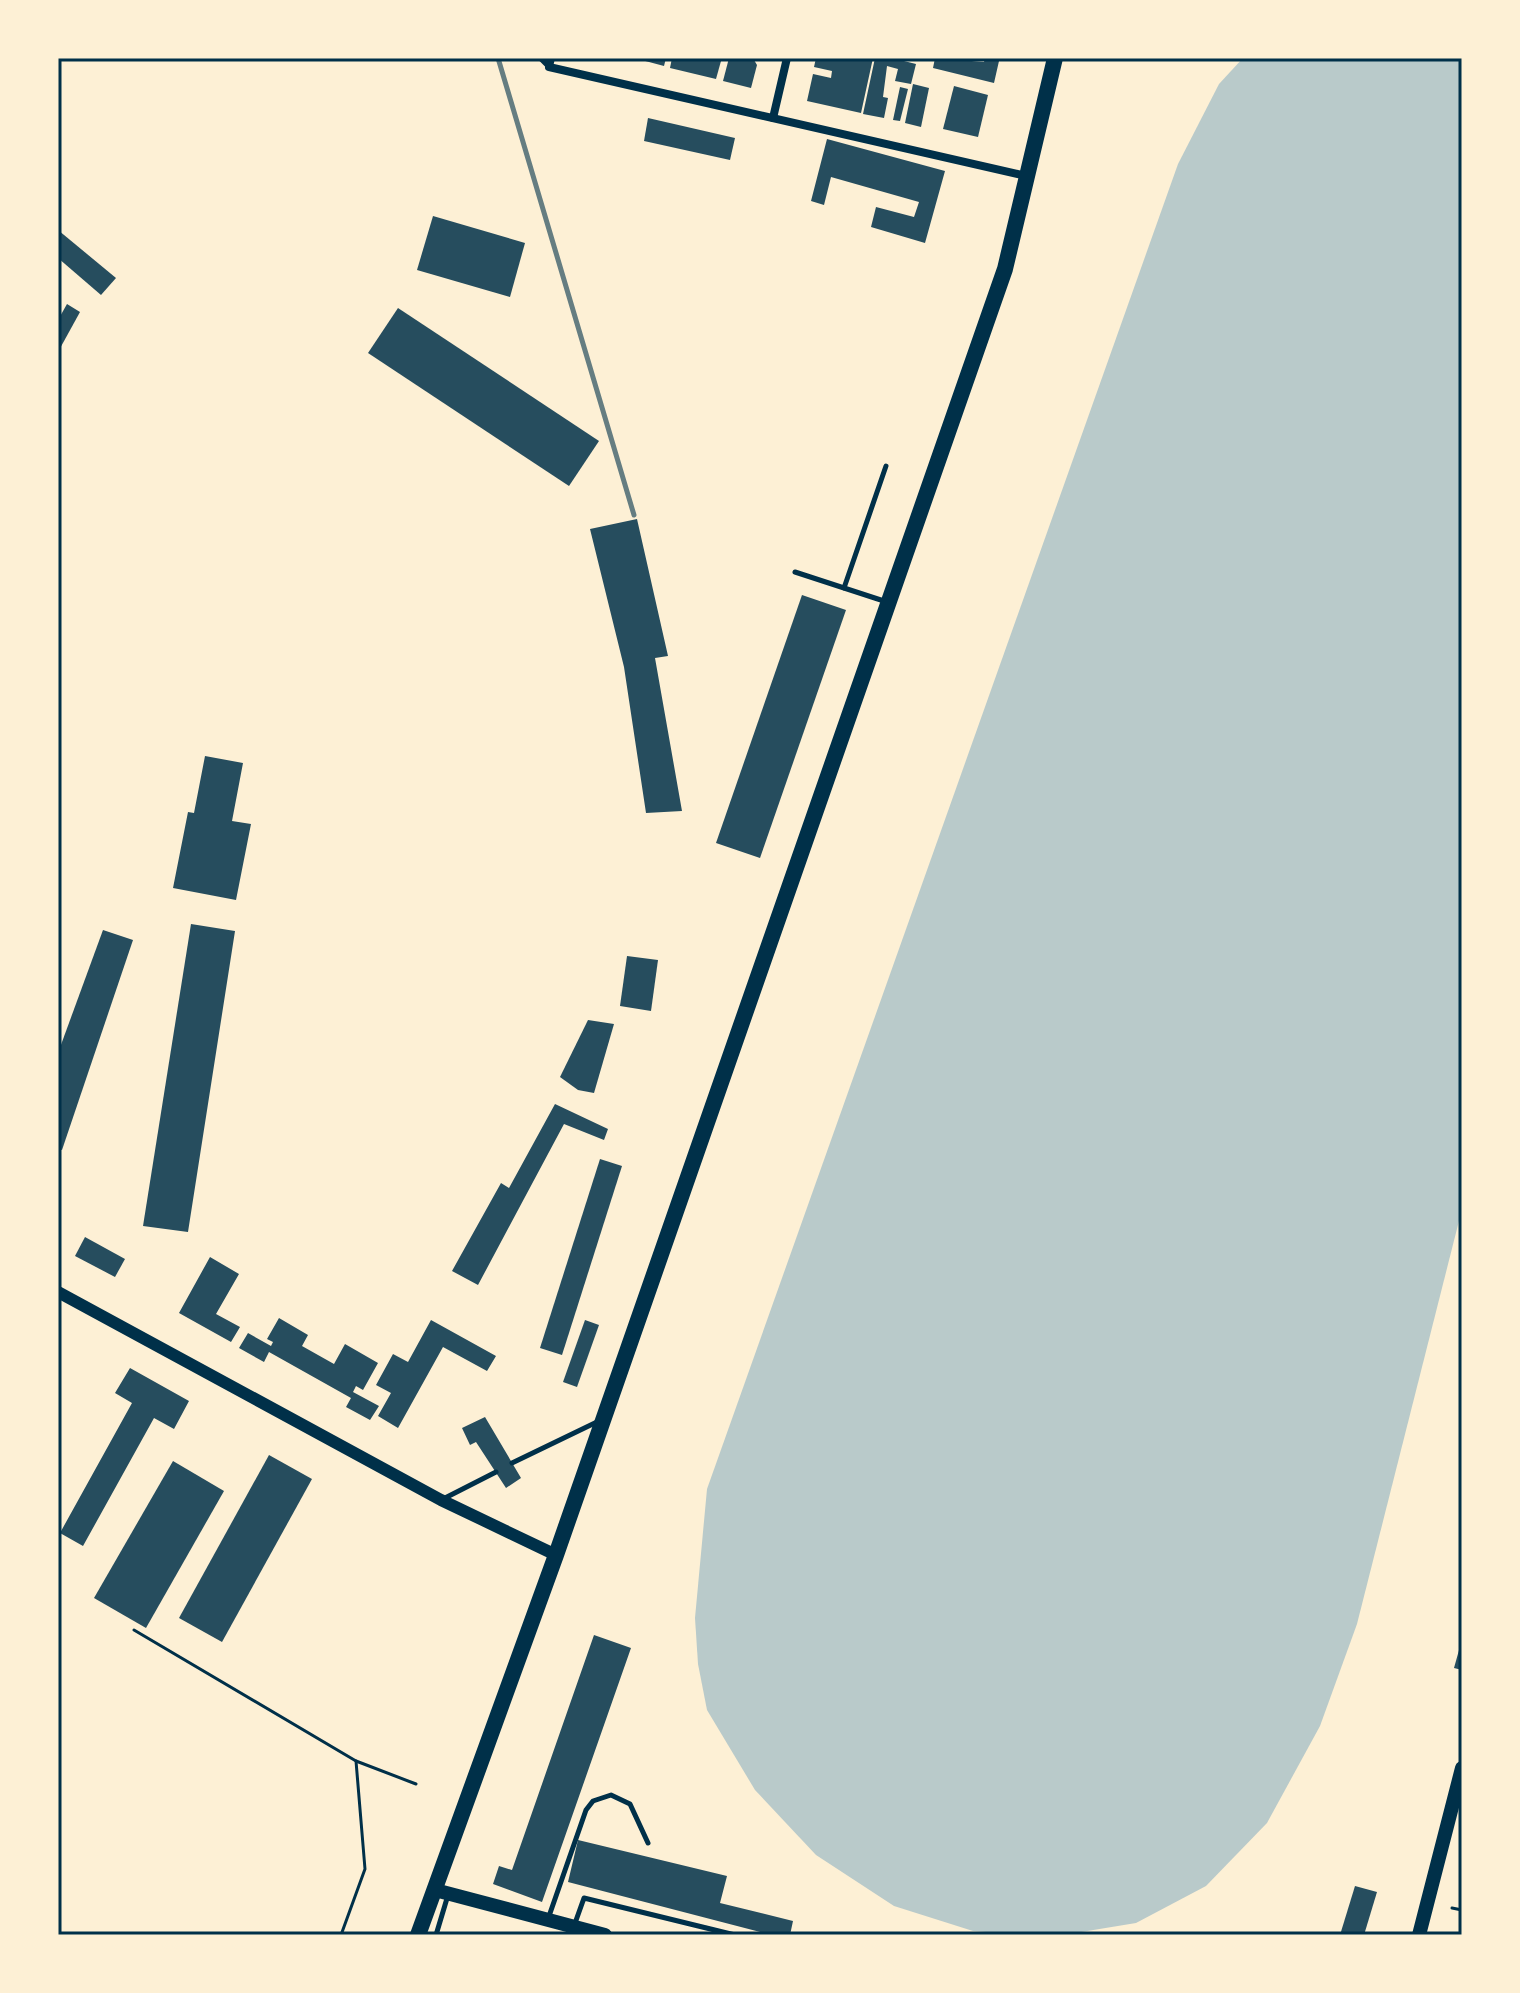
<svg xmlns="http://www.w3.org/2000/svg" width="1520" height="1993" font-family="'Exo 2',sans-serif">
<rect width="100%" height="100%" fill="#fdf0d5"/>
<!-- green -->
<path fill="#b9caca" d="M1243 58H1462V1209L1357 1624 1320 1726 1267 1823 1206 1886 1136 1923 1063 1935H1024L973 1931 894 1906 816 1855 755 1790 707 1710 698 1664 695 1618 707 1489 1178 164 1219 84Z"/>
<!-- building -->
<g fill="#264d5e">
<path d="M634 58H666L664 66Z"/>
<path d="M672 58 721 61 716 79 670 68Z"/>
<path d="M729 58 754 60 757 65 751 88 723 81Z"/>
<path d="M816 58H873L861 113 807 101 813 74 831 78 832 71 814 67Z"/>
<path d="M875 58H904V61L916 64 911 84 895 81 898 69 887 66 883 97 888 98 884 118 863 114Z"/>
<path d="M935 58 984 62 985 58 999 61 994 83 933 68Z"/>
<path d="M913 84 929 88 921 127 905 123Z"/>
<path d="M954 86 988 95 978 137 943 129Z"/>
<path d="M900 87 908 89 900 121 893 120Z"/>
<path d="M648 118 735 138 730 160 644 141Z"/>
<path d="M827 139 945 171 925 243 871 227 876 207 914 217 919 202 831 177 824 205 811 201Z"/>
<path d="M433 216 525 243 510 297 417 270Z"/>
<path d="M58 230 116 278 101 295 58 258Z"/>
<path d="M67 304 80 312 58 352V320Z"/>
<path d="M398 308 599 441 569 486 368 353Z"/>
<path d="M637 519 668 656 655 658 682 811 646 813 624 667 590 529Z"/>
<path d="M802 595 846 610 760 858 716 843Z"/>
<path d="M205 756 243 763 232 821 251 824 236 900 173 888 188 812 194 813Z"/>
<path d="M191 924 235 931 188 1232 143 1226Z"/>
<path d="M103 930 133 940 62 1150 58 1149V1053Z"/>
<path d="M627 956 658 960 651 1011 620 1006Z"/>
<path d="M588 1020 614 1024 594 1093 578 1090 560 1077Z"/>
<path d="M555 1104 608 1129 604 1140 564 1124 478 1285 452 1271 501 1183 509 1188Z"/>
<path d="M600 1159 622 1166 562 1355 540 1348Z"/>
<path d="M85 1237 125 1259 115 1277 75 1256Z"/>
<path d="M210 1257 239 1274 216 1314 240 1327 231 1342 179 1313Z"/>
<path d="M279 1318 308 1335 302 1346 334 1364 345 1344 378 1363 363 1390 356 1386 353 1392 379 1406 370 1420 346 1407 351 1398 269 1352 264 1362 239 1348 248 1333 271 1346 273 1342 267 1339Z"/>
<path d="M431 1320 496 1356 487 1371 443 1347 398 1428 378 1416 391 1393 376 1385 393 1354 408 1362Z"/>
<path d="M585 1320 599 1325 577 1387 563 1382Z"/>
<path d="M130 1368 189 1401 174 1429 154 1418 83 1546 60 1533 132 1403 115 1393Z"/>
<path d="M485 1417 521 1478 506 1488 476 1442 470 1445 462 1428Z"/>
<path d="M269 1455 312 1479 222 1642 179 1618Z"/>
<path d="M173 1461 224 1491 146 1628 94 1598Z"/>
<path d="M594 1635 631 1648 542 1902 493 1884 499 1866 512 1870Z"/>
<path d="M1461 1643H1462V1670L1454 1668Z"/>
<path d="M578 1840 727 1876 720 1903 793 1921 790 1935H772L568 1882Z"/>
<path d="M1355 1886 1377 1892 1364 1935H1340Z"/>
</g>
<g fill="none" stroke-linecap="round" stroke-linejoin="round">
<!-- path -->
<g stroke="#003049" stroke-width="3">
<path d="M134 1630 356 1761 365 1869 341 1935"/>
<path d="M356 1761 416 1784"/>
<path d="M1452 1908 1462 1910"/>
</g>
<!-- service -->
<g stroke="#003049" stroke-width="5">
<path d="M540 58 548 66"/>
<path d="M795 572 887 602"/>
<path d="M844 588 886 466"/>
<path d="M512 1463 599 1421"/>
<path d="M443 1499 496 1472"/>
<path d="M548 1919 586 1810 593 1801 611 1795 630 1804 648 1843"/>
<path d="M574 1926 584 1898 735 1935"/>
<path d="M436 1935 448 1895"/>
</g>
<!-- minor -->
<g stroke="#003049" stroke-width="8">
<path d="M551 58 549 67 1026 176"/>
<path d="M773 118 787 58"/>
</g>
<!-- tertiary -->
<path stroke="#003049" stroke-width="12" d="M58 1292 441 1500 556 1555"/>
<!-- secondary -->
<g stroke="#003049" stroke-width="14">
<path d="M435 1890 605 1935"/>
<path d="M1419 1935 1462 1768"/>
</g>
<!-- primary -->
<path stroke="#003049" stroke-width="16" d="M418 1935 556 1555 1005 269 1055 58"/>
<!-- rail -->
<path stroke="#657d81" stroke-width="5" d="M498 58 634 515"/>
</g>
<!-- border -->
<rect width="1520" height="1993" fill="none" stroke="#fdf0d5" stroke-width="120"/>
<rect x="60" y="60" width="1400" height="1873" fill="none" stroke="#003049" stroke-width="3"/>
</svg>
